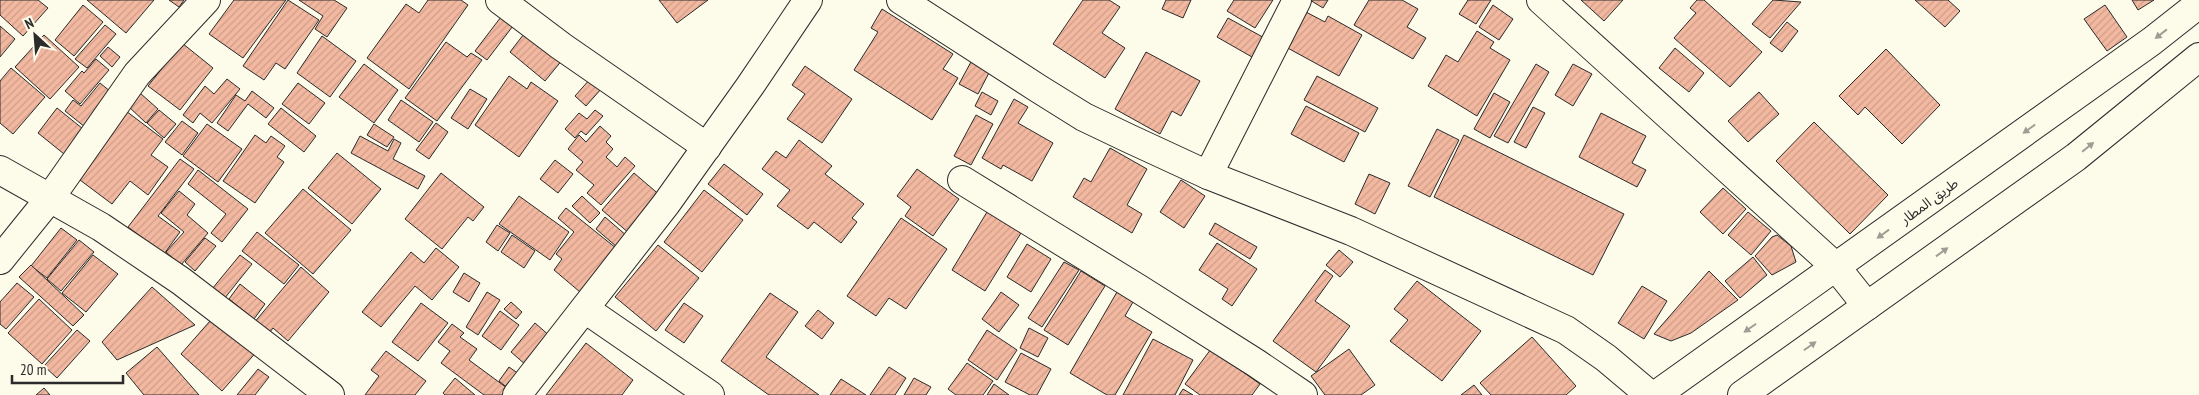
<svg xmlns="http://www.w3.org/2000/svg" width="2199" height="395" font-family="'PT Sans Narrow','Noto Sans Arabic',sans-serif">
<defs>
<pattern id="building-hatch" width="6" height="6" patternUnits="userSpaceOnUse" patternTransform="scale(1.25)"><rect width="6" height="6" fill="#f2b8a0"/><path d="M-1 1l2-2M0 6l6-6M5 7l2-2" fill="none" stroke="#d09e8a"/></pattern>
</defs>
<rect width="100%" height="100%" fill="#fdfbea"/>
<!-- building -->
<g fill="url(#building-hatch)" stroke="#2b2b2b">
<path d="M0 0H38L48 8 23 36 0 15Z"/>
<path d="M87 0H154L126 33Z"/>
<path d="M169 0H184L179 7Z"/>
<path d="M234 0H286L243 58 209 34Z"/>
<path d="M288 0 319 20 285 69 276 63 264 80 243 66Z"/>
<path d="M299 0H334L347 8 327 37 315 29 323 16Z"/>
<path d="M428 0H461L468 5 409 89 367 58 406 4 419 13Z"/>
<path d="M659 0H708L677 23Z"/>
<path d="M1083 0H1109L1120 7 1102 33 1125 48 1105 78 1053 44Z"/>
<path d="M1166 0H1191L1183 18 1162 9Z"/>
<path d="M1234 0H1273L1255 28 1227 11Z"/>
<path d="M1310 0H1328L1323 8Z"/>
<path d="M1369 0H1402L1418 9 1407 27 1426 38 1413 59 1354 25Z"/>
<path d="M1468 0H1491L1476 24 1459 14Z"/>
<path d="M1581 0H1623L1604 21Z"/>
<path d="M1697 0H1704L1762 52 1730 87 1674 38 1696 13 1690 8Z"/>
<path d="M1773 0 1801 2 1770 38 1752 24Z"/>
<path d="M1915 0H1948L1960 11 1945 27Z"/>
<path d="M2132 0H2154L2138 10Z"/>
<path d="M83 5 103 22 74 56 55 40Z"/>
<path d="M1493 5 1513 19 1499 40 1479 27Z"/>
<path d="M2105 5 2127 37 2107 51 2084 19Z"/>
<path d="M882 9 953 54 943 69 958 78 932 120 854 70 878 32 871 28Z"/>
<path d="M1304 11 1325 22 1328 16 1362 35 1339 76 1284 46Z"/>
<path d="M504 13 516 22 487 60 475 51Z"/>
<path d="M1228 18 1270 41 1259 61 1217 37Z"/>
<path d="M1787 22 1798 31 1782 52 1770 43Z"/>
<path d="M105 25 116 34 87 68 75 59Z"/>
<path d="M0 26 15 39 0 57Z"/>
<path d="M527 30 563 59 545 81 510 52Z"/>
<path d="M1477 31 1494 42 1490 48 1510 60 1477 116 1428 86 1446 55 1458 62Z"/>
<path d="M44 35 79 67 50 99 15 67Z"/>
<path d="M322 36 356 61 330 97 297 73Z"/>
<path d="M446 42 467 57 471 53 482 60 437 121 405 98Z"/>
<path d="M182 43 213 68 180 110 148 86Z"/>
<path d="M108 47 120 57 112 67 100 56Z"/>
<path d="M1675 48 1704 73 1689 92 1659 68Z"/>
<path d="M1886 49 1940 105 1902 144 1865 107 1858 115 1839 96Z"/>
<path d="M1146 52 1200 81 1181 116 1172 111 1160 134 1115 109Z"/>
<path d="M96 59 109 70 80 104 65 91 82 71 84 73Z"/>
<path d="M972 60 991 69 978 94 959 84Z"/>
<path d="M364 64 398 90 374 123 339 97Z"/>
<path d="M1536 64 1549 72 1508 143 1494 136Z"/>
<path d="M1573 64 1592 74 1573 106 1555 95Z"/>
<path d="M805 66 852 99 822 143 787 119 805 94 792 85Z"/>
<path d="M11 68 45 97 13 134 0 123V81Z"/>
<path d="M509 76 527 89 531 82 558 101 519 157 475 125Z"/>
<path d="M1317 76 1378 108 1365 132 1304 100Z"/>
<path d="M591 78 602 88 586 106 575 96Z"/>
<path d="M227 79 240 89 212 123 200 113 193 123 183 115 205 86 214 94Z"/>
<path d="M100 83 111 92 85 127 65 111 73 100 81 106Z"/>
<path d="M298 83 325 103 309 124 282 104Z"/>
<path d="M470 89 487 99 468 129 451 118Z"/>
<path d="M252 91 274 108 266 118 248 104 228 131 217 123 236 95 245 101Z"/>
<path d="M982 92 998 101 991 115 975 106Z"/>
<path d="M1759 92 1779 114 1748 142 1728 121Z"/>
<path d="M140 93 158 109 146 123 128 106Z"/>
<path d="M1494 93 1510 102 1490 138 1474 129Z"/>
<path d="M1014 99 1028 107 1018 123 1053 143 1032 181 1003 165 1001 169 982 158Z"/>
<path d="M401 100 433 122 419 142 388 120Z"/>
<path d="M1306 106 1359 133 1344 162 1291 134Z"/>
<path d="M1533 107 1545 113 1526 148 1514 142Z"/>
<path d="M57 108 88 133 69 158 38 133Z"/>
<path d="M281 108 316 136 304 152 268 124Z"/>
<path d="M159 110 176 124 164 138 147 123Z"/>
<path d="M595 110 603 116 586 135 581 131 575 138 565 129 579 113 587 119Z"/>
<path d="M126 111 163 139 151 155 168 167 148 195 130 181 112 204 76 177Z"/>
<path d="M1601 113 1646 136 1632 163 1646 170 1637 187 1579 157Z"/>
<path d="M976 115 993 124 971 165 954 156Z"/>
<path d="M182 121 198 133 182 155 165 142Z"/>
<path d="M1814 122 1888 195 1850 234 1776 161Z"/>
<path d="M436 123 448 132 429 159 416 150Z"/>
<path d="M207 124 242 149 218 182 183 156Z"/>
<path d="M374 124 394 137 387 147 367 135Z"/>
<path d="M600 126 611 136 606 142 613 149 606 157 617 167 625 157 635 166 601 205 587 193 594 185 576 170 583 162 568 149 579 135 586 142Z"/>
<path d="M1437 129 1459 140 1430 197 1408 186Z"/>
<path d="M255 135 266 143 271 136 285 146 277 157 284 162 255 203 223 181Z"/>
<path d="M1464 135 1624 214 1593 275 1434 197Z"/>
<path d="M360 136 388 151 394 139 401 143 393 159 425 176 418 189 351 153Z"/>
<path d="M799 140 832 166 825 174 864 204 852 218 857 222 841 243 814 222 808 229 777 206 790 190 762 169 776 151 786 158Z"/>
<path d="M1110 148 1147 169 1127 205 1142 214 1132 233 1073 197 1084 178 1091 182Z"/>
<path d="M337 153 381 189 352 224 308 188Z"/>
<path d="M180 159 194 169 158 216 180 232 164 254 128 227Z"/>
<path d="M555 160 573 174 558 193 540 179Z"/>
<path d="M724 164 763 194 747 215 708 184Z"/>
<path d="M917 169 959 199 933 236 905 216 911 207 897 196Z"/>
<path d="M198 170 248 209 222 242 211 233 226 214 188 184Z"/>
<path d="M441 173 484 207 473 221 468 217 442 249 405 219Z"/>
<path d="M634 173 662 197 630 234 602 210Z"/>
<path d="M1369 174 1390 183 1375 214 1355 204Z"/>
<path d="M1181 180 1205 196 1184 228 1160 212Z"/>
<path d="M1723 188 1746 209 1723 234 1700 212Z"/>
<path d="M303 189 351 230 313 274 265 233Z"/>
<path d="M704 190 743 220 702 272 664 242Z"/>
<path d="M179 191 195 204 187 215 208 233 181 265 166 252 184 232 161 213Z"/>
<path d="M519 196 569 232 550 260 499 224Z"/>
<path d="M582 196 600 213 590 223 572 206Z"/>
<path d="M566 208 616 248 580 292 554 270 562 259 556 254 574 232 558 218Z"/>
<path d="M987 212 1021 233 985 291 952 270Z"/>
<path d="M1748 212 1771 231 1751 255 1728 235Z"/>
<path d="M605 217 627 236 617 247 596 229Z"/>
<path d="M901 218 947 249 906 309 889 298 876 316 847 296Z"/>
<path d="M1215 223 1257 247 1250 259 1209 234Z"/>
<path d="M497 225 510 233 498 251 486 242Z"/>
<path d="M61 228 77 240 47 278 31 266Z"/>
<path d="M257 232 299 265 284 284 242 251Z"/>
<path d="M512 235 535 251 524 268 501 252Z"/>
<path d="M1777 235 1791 246 1796 262 1772 275 1755 256 1772 237Z"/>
<path d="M205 238 216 246 195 271 185 262Z"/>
<path d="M79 240 94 252 61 291 47 279Z"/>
<path d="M1217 243 1257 269 1232 306 1222 299 1228 289 1199 270Z"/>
<path d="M1027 244 1051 259 1031 292 1007 277Z"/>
<path d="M658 245 699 278 656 331 615 297Z"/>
<path d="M436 248 459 267 432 300 415 286 381 327 362 312 411 252 424 263Z"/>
<path d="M1339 250 1353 262 1340 277 1326 265Z"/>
<path d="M93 255 118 274 86 312 62 293Z"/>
<path d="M240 255 252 264 224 299 212 289Z"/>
<path d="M1753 257 1767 275 1740 298 1725 281Z"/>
<path d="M1064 262 1079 270 1042 327 1028 318Z"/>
<path d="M31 265 84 315 73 326 19 277Z"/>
<path d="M301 267 329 292 288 341 273 328 267 336 253 324Z"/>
<path d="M1325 270 1333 276 1315 301 1350 326 1316 372 1273 341Z"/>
<path d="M1081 271 1105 286 1068 345 1044 330Z"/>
<path d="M1709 271 1738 300 1691 333 1671 341 1654 334Z"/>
<path d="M464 273 480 283 469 302 453 292Z"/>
<path d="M1417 281 1481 331 1442 381 1390 341 1408 320 1394 309Z"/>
<path d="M17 283 34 297 6 329 0 324V302Z"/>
<path d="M240 284 265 304 254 319 229 299Z"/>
<path d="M1642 286 1667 301 1644 339 1618 323Z"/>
<path d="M152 287 195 325 117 360 102 342Z"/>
<path d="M487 292 500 300 478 335 466 327Z"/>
<path d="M1001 292 1019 305 999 332 982 319Z"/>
<path d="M1117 292 1133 302 1125 316 1152 332 1115 395H1107L1070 373Z"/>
<path d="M770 293 798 312 766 357 819 395H769L721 361Z"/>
<path d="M39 299 72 330 42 364 8 333Z"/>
<path d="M511 302 522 312 516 319 504 309Z"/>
<path d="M421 303 448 323 418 361 392 342Z"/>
<path d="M684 303 703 316 684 343 665 330Z"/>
<path d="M818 310 834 323 822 339 805 326Z"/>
<path d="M500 311 519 325 501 350 482 336Z"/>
<path d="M217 313 259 349 222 391 181 354Z"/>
<path d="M535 323 551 337 526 365 511 352Z"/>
<path d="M452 324 464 333 460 337 477 349 469 360 507 388 503 395H484L441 363 450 351 438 342Z"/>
<path d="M1029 328 1048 338 1038 357 1020 348Z"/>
<path d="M77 330 90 341 57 378 44 366Z"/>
<path d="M987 330 1017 350 997 380 968 360Z"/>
<path d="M1532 337 1576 386 1566 395H1491L1480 383Z"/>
<path d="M1153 339 1193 360 1175 395H1123Z"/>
<path d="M586 343 633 380 622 395H546Z"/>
<path d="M157 347 199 395H144L126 373Z"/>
<path d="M1211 349 1260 384 1252 395H1200L1185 384Z"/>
<path d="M1349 349 1375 385 1361 395H1325L1311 376Z"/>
<path d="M386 351 426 381 415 395H365L379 376 371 370Z"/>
<path d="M1021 353 1051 369 1037 395H1030L1005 382Z"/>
<path d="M967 363 993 381 983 395H956L948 389Z"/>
<path d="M509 367 526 379 515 394 499 381Z"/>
<path d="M889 367 906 378 895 395H870Z"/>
<path d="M258 369 269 377 255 395H237Z"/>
<path d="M455 378 475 395H445L443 393Z"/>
<path d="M914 378 931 387 926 395H904Z"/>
<path d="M841 379 866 395H830Z"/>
<path d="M994 384 1009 395H987Z"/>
<path d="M1474 385 1482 395H1461Z"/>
<path d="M44 388 50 395H36Z"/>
<path d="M1183 389 1193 395H1179Z"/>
</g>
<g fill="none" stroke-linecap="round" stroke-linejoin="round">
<!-- minor casing -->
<g stroke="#2b2b2b" stroke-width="30">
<g id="minor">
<path d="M500 0 561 46 707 147"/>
<path d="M901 0 1039 89 1084 117 1128 138 1208 175 1351 231 1566 330 1606 358 1650 395"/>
<path d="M1541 0 1836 267 1867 306"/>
<path d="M0 170 101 227 181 281 330 395"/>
<path d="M1208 175 1297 0"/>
<path d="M962 180 1139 289 1256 363 1303 395"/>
<path d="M0 260 50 198 137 74 206 0"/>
<path d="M585 309 710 395"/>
<path d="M517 395 666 204 750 86 808 0"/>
</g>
</g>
<!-- major casing -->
<g stroke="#2b2b2b" stroke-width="30">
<g id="major">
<path d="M1656 395 2152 41 2199 4"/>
<path d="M1742 395 2076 157 2199 57"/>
</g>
</g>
<!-- minor -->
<use href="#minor" stroke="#fdfbea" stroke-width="28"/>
<!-- major -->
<use href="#major" stroke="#fdfbea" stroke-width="28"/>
</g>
<!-- one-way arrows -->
<defs><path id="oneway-solid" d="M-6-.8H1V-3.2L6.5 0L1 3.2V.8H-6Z" transform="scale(1.25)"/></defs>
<g fill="#9e9d94">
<use href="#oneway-solid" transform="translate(2161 34) rotate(142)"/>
<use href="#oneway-solid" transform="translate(2029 129) rotate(144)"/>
<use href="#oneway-solid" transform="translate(2088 147) rotate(-39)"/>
<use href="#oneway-solid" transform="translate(1883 234) rotate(144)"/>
<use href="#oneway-solid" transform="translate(1942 252) rotate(-36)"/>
<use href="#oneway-solid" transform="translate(1750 328) rotate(145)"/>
<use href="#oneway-solid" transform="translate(1810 346) rotate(-35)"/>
</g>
<g text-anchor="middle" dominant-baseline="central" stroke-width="4" stroke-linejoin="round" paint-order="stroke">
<!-- street labels -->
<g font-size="14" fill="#2b2b2b" stroke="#fdfbea">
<text transform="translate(1929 201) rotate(-36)">طريق المطار</text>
</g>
</g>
<!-- north arrow -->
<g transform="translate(35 35) rotate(334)" stroke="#fdfbea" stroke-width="4" paint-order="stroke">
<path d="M0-4L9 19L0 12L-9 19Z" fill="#2b2b2b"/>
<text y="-8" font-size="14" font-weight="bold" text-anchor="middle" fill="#2b2b2b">N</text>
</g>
<!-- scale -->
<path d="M12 375v8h111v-8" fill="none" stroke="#2b2b2b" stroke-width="2.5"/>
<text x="20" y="375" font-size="15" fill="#2b2b2b" stroke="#fdfbea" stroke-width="4" paint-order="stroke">20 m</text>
</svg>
